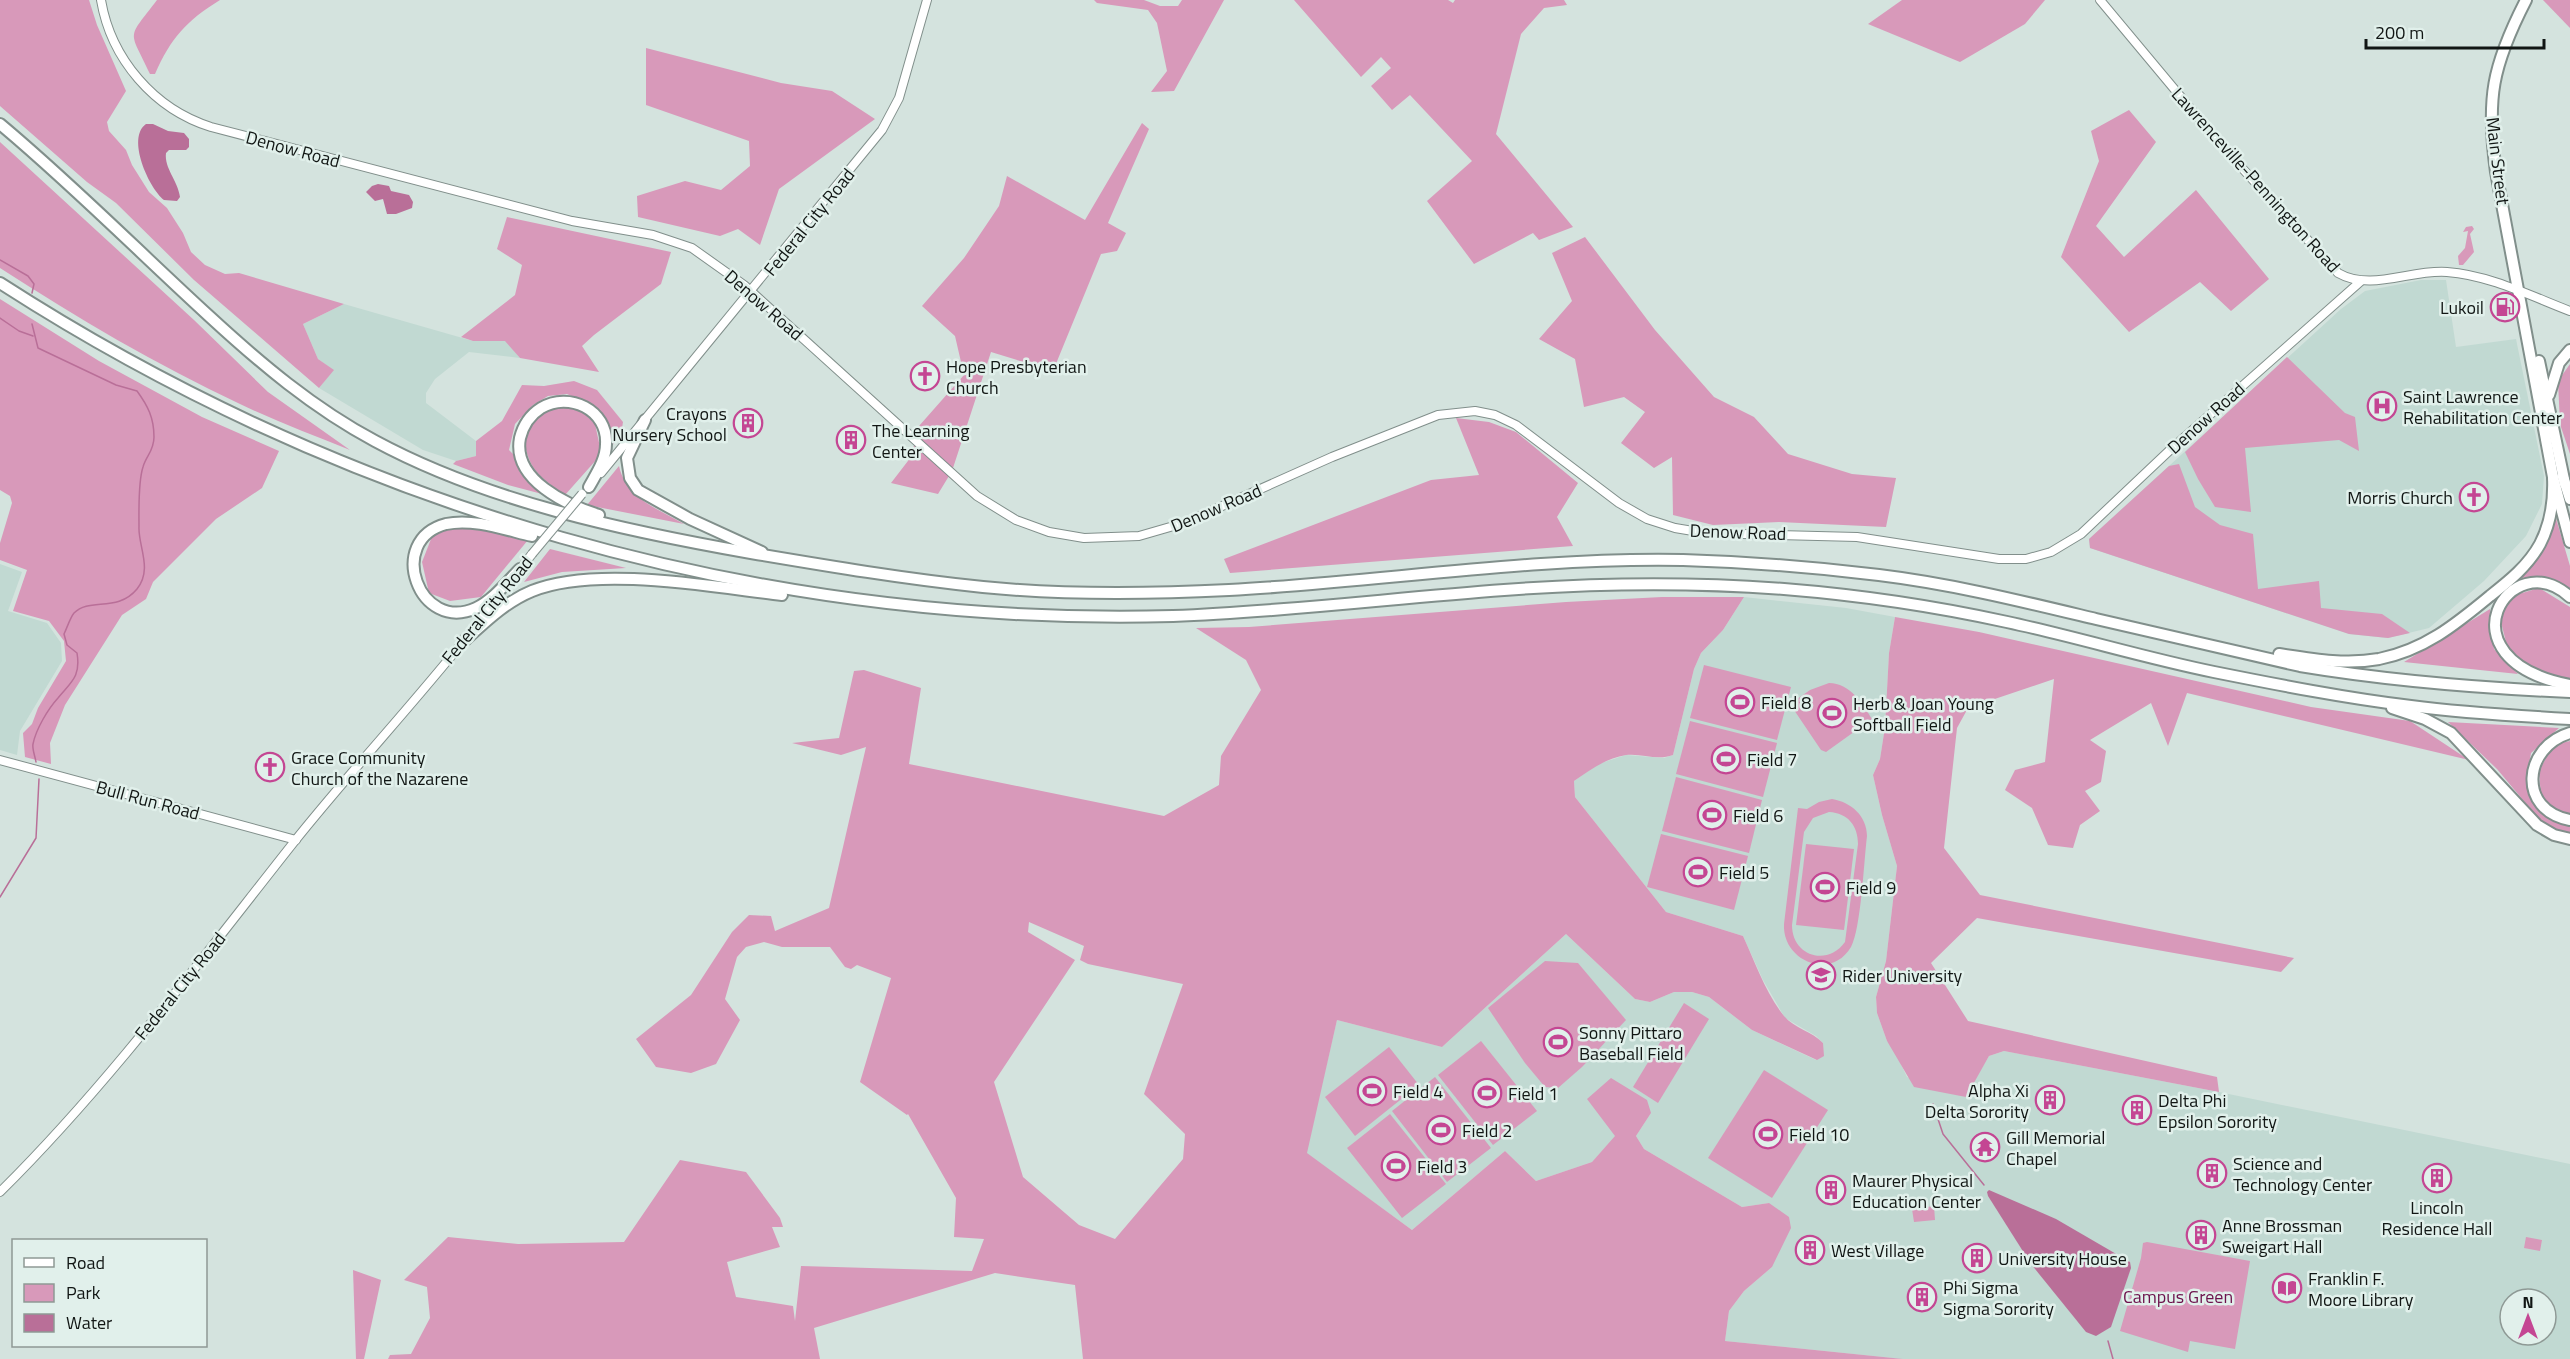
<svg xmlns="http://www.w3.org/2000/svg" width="2570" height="1359" font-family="'Titillium Web',sans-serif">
<rect width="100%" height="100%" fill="#d4e3de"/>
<!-- built -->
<g fill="#c1d9d2" fill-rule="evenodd">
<path d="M2421 280H2446L2456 347 2516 339 2544 476 2542 504 2526 536 2484 581 2429 628 2388 638 2349 634 2090 548 2089 539 2341 309 2365 291Z"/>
<path d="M344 304 473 341H506L520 358 469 352 435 379 426 393V403L476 441V456L456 461 423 450 319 388 333 370 318 359 303 324Z"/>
<path d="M0 564 22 572 8 611 47 623 61 643 62 661 20 731 17 755 0 750Z"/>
<path d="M1744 597 1846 608 1895 617 1889 653 1885 727 1880 759 1873 775 1882 815 1897 866 1886 961 1876 997 1877 1013 1887 1041 1894 1050 1907 1077 1965 1096 1989 1056 2004 1051 2219 1092 2570 1164V1359H1903L1725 1341 1729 1311 1744 1291 1772 1267 1769 1203 1742 1207 1644 1149 1636 1136 1651 1113 1616 1136 1592 1162 1536 1181 1505 1151 1412 1230 1306 1153 1337 1020 1442 1047 1566 934 1635 999 1650 1002 1674 992H1692L1709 997 1752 1030 1816 1060 1823 1043 1816 1036 1785 1018 1763 980 1743 936 1666 912 1575 797 1574 781 1598 764 1626 755 1664 758 1673 755 1694 669 1701 653 1723 630ZM2510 1299H2546V1335H2510Z"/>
</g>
<!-- green -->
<g fill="#d899ba" fill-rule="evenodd">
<path d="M0 0H89L97 25 126 91 107 122 109 131 126 150 132 165 149 192 167 208 183 233 191 252 205 265 225 274 239 273 344 304 303 324 318 359 334 370 319 388 194 280 116 203 87 182 0 106Z"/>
<path d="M157 0H220C186 21 171 38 155 74H150C129 28 126 41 157 0Z"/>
<path d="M1094 0H1144L1160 6H1178L1182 0H1224L1174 91 1151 92 1167 71 1157 23 1148 10 1097 3Z"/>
<path d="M1294 0H1448L1453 3 1455 0H1564L1567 5 1544 8 1521 34 1496 134 1573 227 1539 240 1533 233 1474 264 1427 201 1472 161 1410 95 1392 110 1371 86 1391 68 1381 57 1361 77Z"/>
<path d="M1902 0H2045L2025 24 1960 62 1868 24Z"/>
<path d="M2543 0H2570V28Z"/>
<path d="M646 48 781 83 832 91 875 119 779 189 760 245 738 229 720 236 638 217 637 196 685 181 721 190 750 166 749 141 646 105Z"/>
<path d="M2129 110 2156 142 2096 226 2124 257 2196 190 2269 279 2231 311 2200 282 2129 332 2061 257 2099 161 2091 131Z"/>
<path d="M1142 123 1149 129 1108 223 1126 233 1117 251 1101 254 1053 371 991 352 952 471 938 494 891 483 911 457 919 426 964 375 955 336 922 306 964 258 999 206 1007 176 1085 220Z"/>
<path d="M0 142 194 320 268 392 350 450C313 435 275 421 240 404 157 365 77 318 0 268Z"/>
<path d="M507 217 671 252 661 284 594 335 582 346 599 372 520 358 505 341H473L461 337 515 295 522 265 497 249Z"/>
<path d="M2472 226 2474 229 2470 234 2474 252 2463 265H2459L2458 256 2465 248 2468 231 2463 232 2466 227Z"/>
<path d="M1585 237 1655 330 1714 397 1754 417 1788 454 1852 474 1896 478 1886 527 1779 522 1713 525 1673 515 1672 457 1654 468 1621 443 1645 412 1624 397 1584 407 1575 359 1539 339 1572 301 1552 253Z"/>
<path d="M0 299 99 361 202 417 279 451 262 488 216 519 153 582 146 599 122 615 65 705 50 743 51 764 25 757 23 733 32 724 38 708 66 661 64 641 49 621 13 611 27 570 0 560V543L12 503 10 496 0 490Z"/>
<path d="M2287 357 2345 413 2355 417 2359 451 2339 440 2245 448 2251 512 2215 507 2198 479 2185 452Z"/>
<path d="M2570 364V454L2560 424 2558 381Z"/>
<path d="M574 381 597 390 623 422 621 435 610 448 589 404 567 394 548 396 533 405 515 424 509 450 514 455 520 472 542 494 508 485 453 464 456 461 476 456V441L502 421 522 385 544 386Z"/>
<path d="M564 405 581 410 595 424 600 447 597 459 565 495C537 475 528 469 523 434 534 417 544 409 564 405Z"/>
<path d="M1456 418 1489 422 1516 432 1578 483 1557 517 1573 546 1230 573 1224 559 1431 480 1479 475Z"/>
<path d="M2179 464 2195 507 2220 525 2253 534 2258 589 2319 581 2321 608 2382 614 2410 633 2388 638 2349 634 2090 548 2089 539 2169 466Z"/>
<path d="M619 466C626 498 658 509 684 524L587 505Z"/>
<path d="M2555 515 2570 566V590C2551 575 2538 574 2514 580Z"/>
<path d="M454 526 486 529 528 540 481 597 450 601 429 593 422 562 433 534Z"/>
<path d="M550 549 626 568 562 572 524 582Z"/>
<path d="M2539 588 2570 607V680L2548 679 2509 654 2499 614 2512 596Z"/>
<path d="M1662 597H1744L1723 630 1701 653 1694 669 1673 755C1657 761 1642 753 1626 755 1606 758 1590 770 1574 781L1575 797 1666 912 1743 936C1755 962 1766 994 1784 1016 1794 1028 1813 1032 1823 1043L1824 1056 1817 1060 1752 1030 1709 997 1692 992H1674L1650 1002 1635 999 1566 934 1442 1047 1337 1020 1307 1153 1412 1230 1505 1151 1536 1181 1592 1162 1615 1136 1587 1099 1611 1078 1647 1100 1651 1113 1636 1136 1644 1149 1742 1207 1769 1203 1789 1217 1791 1228 1772 1267 1744 1291 1729 1311 1725 1341 1903 1359H1083L1075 1285 995 1273 814 1328 820 1359H388L390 1355 411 1354 430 1318 427 1287 404 1280 448 1237 518 1244 624 1242 680 1160 746 1172 780 1218 783 1227H772L780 1247 727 1262 736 1297 793 1306 795 1321 801 1266 972 1271 984 1239 954 1237 956 1198 908 1114 907 1115 860 1082 891 978 857 965 851 969 845 967 830 947H782L764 942 746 947 737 957 725 999 740 1020 716 1064 691 1073 656 1067 636 1039 691 995 732 932 749 915 771 916 775 931 829 908 866 747 841 755 792 743 839 738 854 671 864 670 921 688 909 764 1164 816 1219 785 1221 756 1261 690 1246 660 1196 628 1249 627 1566 602ZM1029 922 1084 946 1080 960 1088 964 1183 984 1144 1094 1185 1134 1183 1159 1115 1239 1079 1225 1023 1177 994 1082 1075 960 1028 932Z"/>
<path d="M2490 609 2494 649 2518 674 2404 662Z"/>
<path d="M1895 617 1979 632 2311 707 2410 721 2469 760 2187 693 2168 746 2151 703 2090 740 2106 751 2101 782 2085 791 2100 811 2080 825 2073 848 2048 845 2032 808 2005 790 2015 770 2045 762 2054 679 1968 708 1957 728 1944 848 1980 895 2294 958 2281 972 1977 918 1931 963 1968 1021 2217 1077 2219 1092 2004 1051 1989 1056 1966 1097 1914 1087 1887 1041 1877 1013 1876 997 1886 961 1897 866 1882 815 1873 775 1880 759 1885 727 1889 653Z"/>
<path d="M1704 665 1791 687 1777 740 1690 718Z"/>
<path d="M1829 683C1850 683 1862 703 1872 719L1826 752 1821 750 1790 704 1810 690Z"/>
<path d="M1690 721 1777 743 1763 797 1676 774Z"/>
<path d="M2448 722 2559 728 2531 753 2526 782 2538 810 2558 822 2570 823V834L2543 824 2497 769Z"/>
<path d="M2570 741V815L2564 816 2541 797 2539 771 2553 745Z"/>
<path d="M1676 777 1762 800 1749 853 1662 831Z"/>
<path d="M1832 799C1851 802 1867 816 1867 836 1864 860 1861 929 1851 947 1831 981 1782 961 1784 924L1798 808 1807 809 1819 802ZM1829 812C1848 813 1858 826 1858 844L1845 942C1827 967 1792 956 1792 925L1804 832 1813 818Z"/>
<path d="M1661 834 1748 856 1734 910 1647 887Z"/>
<path d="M1806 844 1854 849 1844 930 1796 925Z"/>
<path d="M1545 961 1578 963 1626 1020 1582 1067 1558 1088 1545 1087 1525 1063 1488 1008Z"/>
<path d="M1684 1003 1709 1019 1658 1103 1633 1087Z"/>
<path d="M1481 1041 1537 1111 1493 1145 1438 1075Z"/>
<path d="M1389 1047 1419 1085 1355 1136 1325 1097Z"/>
<path d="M1764 1070 1828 1110 1772 1198 1708 1158Z"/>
<path d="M1435 1077 1491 1148 1447 1182 1392 1111Z"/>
<path d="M1390 1114 1446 1184 1402 1218 1347 1148Z"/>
<path d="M1934 1206 1935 1220 1914 1222 1912 1209Z"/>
<path d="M2526 1237 2542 1240 2540 1251 2524 1248Z"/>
<path d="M2147 1242 2250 1261 2235 1349 2190 1341 2188 1352 2120 1331 2141 1258 2143 1243Z"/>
<path d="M353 1270 381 1280 364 1359H356Z"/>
</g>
<!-- water -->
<g fill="#b96f98">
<path d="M146 124H153L168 131 184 133 189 139V147L186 150H169L166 153C164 168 178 181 180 197L177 201 164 200C149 188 126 138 146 124Z"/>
<path d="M378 184 389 186 391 191 409 195 413 202 412 208 396 214H387L383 199 375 201 366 192 372 186Z"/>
<path d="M1989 1190 2056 1219 2130 1262 2131 1268 2111 1327 2096 1336 2086 1332 2031 1264 1988 1196 1987 1192Z"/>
</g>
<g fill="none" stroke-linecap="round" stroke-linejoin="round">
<!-- stream -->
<g stroke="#b96f98" stroke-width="1.5">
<path d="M0 260 28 276 34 284 32 293"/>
<path d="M0 318 19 331 33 336"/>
<path d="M32 324 38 348 116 385 137 391C148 406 154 418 154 437 154 451 146 456 143 467 138 482 139 510 139 527 138 546 153 569 137 589 117 613 90 597 74 613 70 618 67 628 64 634L67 645 77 653C81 677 71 682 58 698 48 709 36 729 33 744 32 749 35 756 36 762"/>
<path d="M0 897 36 838 39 779"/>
<path d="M1933 1104 1943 1134 1984 1185"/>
<path d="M2108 1341 2113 1359"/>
</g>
<!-- tertiary casing -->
<g stroke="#818f8b" stroke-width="10">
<g id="tertiary">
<path d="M101 0C111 59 154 109 211 127L572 221 653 235 692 248 744 285 977 496 1016 520 1049 532 1084 538 1139 536 1184 523 1332 457 1438 415 1475 411 1495 415 1516 425 1619 503 1647 519 1675 528 1705 533 1857 537 1999 559H2026L2051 552 2081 534 2170 450 2361 281"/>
<path d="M2100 0 2221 145 2338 273C2371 292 2411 269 2447 272 2489 275 2531 296 2570 311"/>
<path d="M601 473 882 130 899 98 927 0"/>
<path d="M518 572 532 554"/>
<path d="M475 626 499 596"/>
<path d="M0 760 296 840"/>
<path d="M0 1192C108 1085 199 962 294 842 349 773 410 708 466 638"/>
</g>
</g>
<!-- trunk casing -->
<g stroke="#818f8b" stroke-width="14">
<g id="trunk">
<path d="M2526 0C2492 66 2486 99 2496 172L2553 477 2570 542"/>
<path d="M2539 361 2565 484"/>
<path d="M2549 395 2559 363 2570 350"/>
</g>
</g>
<!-- motorway casing -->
<g stroke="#818f8b" stroke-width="14">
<g id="motorway">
<path d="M0 124C72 184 139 252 209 316 260 363 313 408 375 441 488 502 626 531 751 553 828 566 905 579 983 587 1063 595 1148 594 1229 590 1380 582 1531 557 1683 560 1748 562 1814 567 1879 575 1953 584 2025 602 2096 619 2164 635 2232 650 2300 666 2390 681 2479 688 2570 692"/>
<path d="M0 283C347 507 759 627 1173 616 1284 612 1394 598 1504 590 1597 583 1691 582 1784 589 1859 595 1934 606 2007 622 2077 637 2145 658 2214 672 2279 685 2345 698 2411 706 2464 713 2517 716 2570 719"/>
<path d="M645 420 627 458 630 478 638 490 690 519 762 552"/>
<path d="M2563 477 2570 499"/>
<path d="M589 487C596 474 606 460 606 444 608 410 569 391 541 408 530 415 523 426 520 438 512 480 567 505 599 515"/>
<path d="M520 569C507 582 493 600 476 608 419 634 385 540 446 524 473 518 506 530 532 536"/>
<path d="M2570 597C2511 542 2436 659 2570 685"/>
<path d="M463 642C484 623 505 602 532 591 596 565 713 587 782 595"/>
<path d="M2279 654C2312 659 2345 665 2379 659 2424 650 2455 625 2490 596 2509 581 2528 566 2540 544 2551 523 2554 500 2553 477"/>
<path d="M2392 708 2425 719 2451 733 2537 825 2554 835 2570 839"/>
<path d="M2570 733C2523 747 2517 810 2570 820"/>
</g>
</g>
<!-- tertiary -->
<use href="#tertiary" stroke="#fff" stroke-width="8"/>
<!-- trunk -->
<use href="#trunk" stroke="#fff" stroke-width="10"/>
<!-- motorway -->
<use href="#motorway" stroke="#fff" stroke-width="10"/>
<!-- tertiary-bridge casing -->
<g stroke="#818f8b" stroke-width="10" stroke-linecap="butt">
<path id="tertiary-bridge" d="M532 554 582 494"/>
</g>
<!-- tertiary-bridge -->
<use href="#tertiary-bridge" stroke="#fff" stroke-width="8"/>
</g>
<!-- icons -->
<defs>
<g id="fuel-ring" transform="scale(1.5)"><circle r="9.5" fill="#e1f0eb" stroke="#c44693" stroke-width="1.5"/><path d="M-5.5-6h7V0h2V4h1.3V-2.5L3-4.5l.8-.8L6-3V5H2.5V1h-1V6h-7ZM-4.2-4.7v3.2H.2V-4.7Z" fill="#c44693"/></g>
<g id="church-ring" transform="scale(1.5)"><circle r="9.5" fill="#e1f0eb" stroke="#c44693" stroke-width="1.5"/><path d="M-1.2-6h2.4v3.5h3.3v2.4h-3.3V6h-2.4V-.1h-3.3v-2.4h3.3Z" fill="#c44693"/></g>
<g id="hospital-ring" transform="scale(1.5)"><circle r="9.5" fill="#e1f0eb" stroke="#c44693" stroke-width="1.5"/><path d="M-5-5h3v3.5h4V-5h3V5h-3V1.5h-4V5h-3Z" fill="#c44693"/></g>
<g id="building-ring" transform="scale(1.5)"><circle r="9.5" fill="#e1f0eb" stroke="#c44693" stroke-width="1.5"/><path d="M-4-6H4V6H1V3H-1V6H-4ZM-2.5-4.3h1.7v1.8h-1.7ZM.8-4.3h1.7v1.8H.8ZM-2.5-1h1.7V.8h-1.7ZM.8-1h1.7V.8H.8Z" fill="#c44693"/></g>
<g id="stadium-ring" transform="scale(1.5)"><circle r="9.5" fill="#e1f0eb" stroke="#c44693" stroke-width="1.5"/><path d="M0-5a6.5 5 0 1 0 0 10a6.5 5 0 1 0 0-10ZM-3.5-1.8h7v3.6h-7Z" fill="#c44693"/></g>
<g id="university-ring" transform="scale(1.5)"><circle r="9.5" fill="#e1f0eb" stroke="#c44693" stroke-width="1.5"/><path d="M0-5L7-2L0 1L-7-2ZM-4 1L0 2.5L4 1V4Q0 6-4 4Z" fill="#c44693"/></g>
<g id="temple-ring" transform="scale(1.5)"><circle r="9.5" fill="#e1f0eb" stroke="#c44693" stroke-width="1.5"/><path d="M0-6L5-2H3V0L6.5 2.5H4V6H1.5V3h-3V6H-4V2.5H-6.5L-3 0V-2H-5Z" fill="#c44693"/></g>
<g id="library-ring" transform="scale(1.5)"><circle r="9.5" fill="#e1f0eb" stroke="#c44693" stroke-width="1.5"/><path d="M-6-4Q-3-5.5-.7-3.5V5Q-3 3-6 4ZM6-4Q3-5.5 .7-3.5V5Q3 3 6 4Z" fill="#c44693"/></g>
</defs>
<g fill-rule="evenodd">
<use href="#fuel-ring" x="2505" y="307"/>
<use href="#church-ring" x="925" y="376"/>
<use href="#hospital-ring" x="2382" y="406"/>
<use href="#building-ring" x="748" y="423"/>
<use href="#building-ring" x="851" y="440"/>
<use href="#church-ring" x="2474" y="497"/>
<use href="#stadium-ring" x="1740" y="702"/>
<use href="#stadium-ring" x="1832" y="713"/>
<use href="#stadium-ring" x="1726" y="759"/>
<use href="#church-ring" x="270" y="767"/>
<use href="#stadium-ring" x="1712" y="815"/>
<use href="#stadium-ring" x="1698" y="872"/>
<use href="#stadium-ring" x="1825" y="887"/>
<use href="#university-ring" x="1821" y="975"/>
<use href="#stadium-ring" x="1558" y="1042"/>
<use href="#stadium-ring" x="1372" y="1091"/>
<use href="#stadium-ring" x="1487" y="1093"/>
<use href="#building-ring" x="2050" y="1100"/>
<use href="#building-ring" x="2137" y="1110"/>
<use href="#stadium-ring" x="1441" y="1130"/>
<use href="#stadium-ring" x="1768" y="1134"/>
<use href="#temple-ring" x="1985" y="1147"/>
<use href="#stadium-ring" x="1396" y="1166"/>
<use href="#building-ring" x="2212" y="1173"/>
<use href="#building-ring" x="2437" y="1178"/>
<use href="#building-ring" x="1831" y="1190"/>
<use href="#building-ring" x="2201" y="1235"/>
<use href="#building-ring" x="1810" y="1250"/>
<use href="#building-ring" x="1977" y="1258"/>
<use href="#library-ring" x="2287" y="1288"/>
<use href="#building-ring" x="1922" y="1297"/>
</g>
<g text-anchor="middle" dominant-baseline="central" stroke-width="5" stroke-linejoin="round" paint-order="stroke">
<!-- street labels -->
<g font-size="18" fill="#111614" stroke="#e1f0eb">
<text transform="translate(293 149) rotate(15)">Denow Road</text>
<text transform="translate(2498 161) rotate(83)">Main Street</text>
<text transform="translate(2256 180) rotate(48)">Lawrenceville-Pennington Road</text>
<text transform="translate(809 222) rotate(-51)">Federal City Road</text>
<text transform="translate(764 305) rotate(41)">Denow Road</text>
<text transform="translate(2206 418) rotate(-42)">Denow Road</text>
<text transform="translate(1216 508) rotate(-23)">Denow Road</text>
<text transform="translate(1738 532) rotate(2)">Denow Road</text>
<text transform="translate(487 610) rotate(-51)">Federal City Road</text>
<text transform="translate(148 800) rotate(15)">Bull Run Road</text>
<text transform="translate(180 986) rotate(-51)">Federal City Road</text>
</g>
<!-- poi labels -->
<g font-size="18" fill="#111614" stroke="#e1f0eb" text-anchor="start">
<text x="2484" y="307" text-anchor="end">Lukoil</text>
<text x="946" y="366">Hope Presbyterian<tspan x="946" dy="21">Church</tspan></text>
<text x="2403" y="396">Saint Lawrence<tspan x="2403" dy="21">Rehabilitation Center</tspan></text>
<text x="727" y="413" text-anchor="end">Crayons<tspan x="727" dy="21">Nursery School</tspan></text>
<text x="872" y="430">The Learning<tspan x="872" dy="21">Center</tspan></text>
<text x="2453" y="497" text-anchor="end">Morris Church</text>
<text x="1761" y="702">Field 8</text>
<text x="1853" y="703">Herb &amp; Joan Young<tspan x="1853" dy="21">Softball Field</tspan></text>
<text x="291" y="757">Grace Community<tspan x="291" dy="21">Church of the Nazarene</tspan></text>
<text x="1747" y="759">Field 7</text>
<text x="1733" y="815">Field 6</text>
<text x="1719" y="872">Field 5</text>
<text x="1846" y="887">Field 9</text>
<text x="1842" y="975">Rider University</text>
<text x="1579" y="1032">Sonny Pittaro<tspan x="1579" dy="21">Baseball Field</tspan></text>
<text x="2029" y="1090" text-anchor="end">Alpha Xi<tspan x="2029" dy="21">Delta Sorority</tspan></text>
<text x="1393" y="1091">Field 4</text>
<text x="1508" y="1093">Field 1</text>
<text x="2158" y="1100">Delta Phi<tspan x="2158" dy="21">Epsilon Sorority</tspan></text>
<text x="1462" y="1130">Field 2</text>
<text x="1789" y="1134">Field 10</text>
<text x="2006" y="1137">Gill Memorial<tspan x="2006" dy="21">Chapel</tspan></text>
<text x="2233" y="1163">Science and<tspan x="2233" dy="21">Technology Center</tspan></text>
<text x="1417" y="1166">Field 3</text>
<text x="1852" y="1180">Maurer Physical<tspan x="1852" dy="21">Education Center</tspan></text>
<text x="2437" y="1207" text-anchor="middle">Lincoln<tspan x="2437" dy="21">Residence Hall</tspan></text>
<text x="2222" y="1225">Anne Brossman<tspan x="2222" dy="21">Sweigart Hall</tspan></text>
<text x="1831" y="1250">West Village</text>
<text x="1998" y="1258">University House</text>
<text x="2308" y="1278">Franklin F.<tspan x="2308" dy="21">Moore Library</tspan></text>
<text x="1943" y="1287">Phi Sigma<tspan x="1943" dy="21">Sigma Sorority</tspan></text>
</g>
<!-- park labels -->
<g font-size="18" fill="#6c114c" stroke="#e1f0eb">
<text x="2178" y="1296">Campus Green</text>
</g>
</g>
<!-- legend -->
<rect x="12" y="1239" width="195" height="108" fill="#e1f0eb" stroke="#8e9995" stroke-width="1.5"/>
<rect x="24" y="1258" width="30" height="9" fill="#ffffff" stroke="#8e9995" stroke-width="1.5"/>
<text x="66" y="1269" font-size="18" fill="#111614">Road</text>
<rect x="24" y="1284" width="30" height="18" fill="#d899ba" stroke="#8e9995" stroke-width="1.5"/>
<text x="66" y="1299" font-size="18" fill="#111614">Park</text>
<rect x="24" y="1314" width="30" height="18" fill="#b96f98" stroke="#8e9995" stroke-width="1.5"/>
<text x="66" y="1329" font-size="18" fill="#111614">Water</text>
<!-- north arrow -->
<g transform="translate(2528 1317)"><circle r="28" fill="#e1f0eb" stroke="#8e9995" stroke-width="1.5"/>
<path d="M0-4.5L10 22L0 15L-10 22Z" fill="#c44693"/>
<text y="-9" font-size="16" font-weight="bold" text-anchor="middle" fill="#111614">N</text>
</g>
<!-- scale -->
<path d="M2366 39v9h178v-9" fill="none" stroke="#111614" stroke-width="3"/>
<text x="2375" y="39" font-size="18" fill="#111614" stroke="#e1f0eb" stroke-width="4.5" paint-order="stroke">200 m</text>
</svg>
